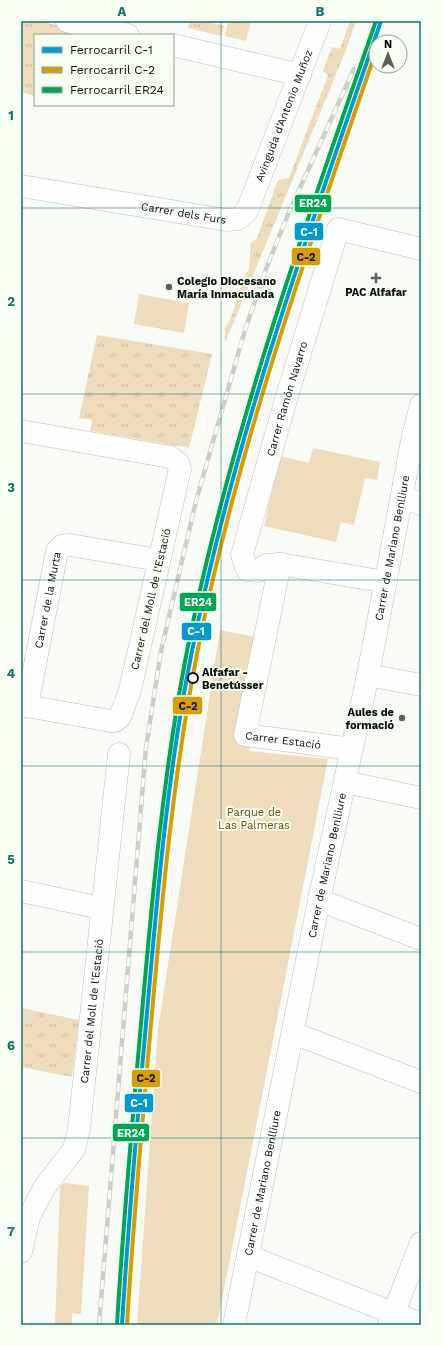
<svg xmlns="http://www.w3.org/2000/svg" width="442" height="1346" font-family="'Work Sans',sans-serif">
<defs>
<pattern id="grass-tufts" width="24" height="20" patternUnits="userSpaceOnUse"><rect width="24" height="20" fill="#efdcbd"/><path d="M3 7l-1-3M5 7V3M7 7l1-3M15 17l-1-3M17 17v-4M19 17l1-3" fill="none" stroke="#ccbca1"/></pattern>
</defs>
<rect width="100%" height="100%" fill="#f8fbf6"/>
<!-- grass -->
<g fill="url(#grass-tufts)">
<path d="M26 21H39L73 29 71 35H35V96L21 92V24Z"/>
<path d="M190 21H203L224 26 222 36 188 28Z"/>
<path d="M350 21H356L344 55 225 343V328L231 318 244 277 249 269 251 243 257 238 278 180 289 178 328 75 323 71 332 47 340 49Z"/>
<path d="M97 335 212 354 189 448 90 431 92 420 79 418Z"/>
<path d="M21 1008 79 1020 72 1077 21 1067Z"/>
</g>
<!-- green -->
<g fill="#efdcbd">
<path d="M228 21H251L246 41 225 36Z"/>
<path d="M139 294 189 303 184 333 134 324Z"/>
<path d="M313 448 380 462 377 480 365 478 354 525 341 522 336 542 264 526 280 456 309 463Z"/>
<path d="M220 630 266 639 249 751 328 759 217 1325H137L158 1029Z"/>
<path d="M65 1183 89 1186 81 1314 72 1313V1325H55L60 1186Z"/>
</g>
<g fill="none" stroke-linecap="round" stroke-linejoin="round">
<!-- minor casing -->
<g stroke="#bcc0b9" stroke-width="23">
<g id="minor">
<path d="M67 21 128 35"/>
<path d="M173 45 300 75"/>
<path id="s1" d="M21 186 226 220 238 219 247 211 320 21"/>
<path d="M21 431 170 457 178 463 180 469 130 690 120 717 115 721H111L21 705"/>
<path d="M402 496 421 504"/>
<path id="s2" d="M280 564 245 735 352 749"/>
<path id="s3" d="M386 582 280 564 266 565 258 571 247 570 242 555 284 406 338 229 421 249"/>
<path d="M368 675 421 685"/>
<path id="s4" d="M27 706 57 551 62 546 70 545 159 560"/>
<path d="M345 782 421 798"/>
<path d="M21 891 101 908"/>
<path d="M319 900 421 939"/>
<path d="M293 1033 421 1082"/>
<path id="s5" d="M21 1252 29 1217 44 1188 74 1149 79 1129 119 754"/>
<path d="M248 1256 421 1324"/>
<path id="s6" d="M234 1325 319 900 368 675 413 436 421 405"/>
<path d="M389 1325 421 1243"/>
</g>
</g>
<!-- minor -->
<use href="#minor" stroke="#fefefe" stroke-width="22"/>
<!-- rail casing -->
<g stroke="#cdcecc" stroke-width="4.5">
<path id="rail" d="M99 1325 146 747 161 651 196 501 245 330 268 264 289 212 354 69"/>
</g>
<!-- rail -->
<use href="#rail" stroke="#f7fef3" stroke-width="3" stroke-dasharray="9" stroke-linecap="butt"/>
<!-- rail-1 casing -->
<g stroke="#f7fef3" stroke-width="7">
<path id="rail-1" d="M122 1325C128 1224 137 1124 146 1024 157 899 167 774 192 651 235 435 310 228 381 21"/>
</g>
<!-- rail-2 casing -->
<g stroke="#f7fef3" stroke-width="7">
<path id="rail-2" d="M127 1325C133 1225 142 1125 151 1024 162 900 173 776 197 654 237 448 308 249 376 51"/>
</g>
<!-- rail-3 casing -->
<g stroke="#f7fef3" stroke-width="7">
<path id="rail-3" d="M117 1325C123 1224 132 1124 141 1024 152 899 163 774 187 651 230 435 304 228 376 21"/>
</g>
<!-- rail-1 -->
<use href="#rail-1" stroke="#009ad5" stroke-width="4"/>
<!-- rail-2 -->
<use href="#rail-2" stroke="#d69e01" stroke-width="4"/>
<!-- rail-3 -->
<use href="#rail-3" stroke="#00a651" stroke-width="4"/>
</g>
<!-- grid -->
<path fill="none" stroke="#0f766e" stroke-width="1" stroke-opacity="0.55" d="M221 21V1325M21 208H421M21 394H421M21 580H421M21 766H421M21 952H421M21 1138H421"/>
<!-- markers -->
<g fill="#5d625a" stroke="#f7fef3" stroke-width="1.5">
<path d="M374 272h4v4h4v4h-4v4h-4v-4h-4v-4h4z"/>
<circle cx="169" cy="287" r="4"/>
<circle cx="402" cy="718" r="4"/>
</g>
<circle fill="#f7fef3" stroke="#090f06" stroke-width="2" cx="193" cy="678" r="5"/>
<g text-anchor="middle" dominant-baseline="central" stroke-width="4" stroke-linejoin="round" paint-order="stroke">
<!-- street labels -->
<g font-size="11" fill="#090f06" stroke="#f7fef3">
<text stroke="none"><textPath href="#s1" startOffset="334">Avinguda d’Antonio Muñoz</textPath></text>
<text stroke="none"><textPath href="#s1" startOffset="165">Carrer dels Furs</textPath></text>
<text stroke="none"><textPath href="#s3" startOffset="321">Carrer Ramón Navarro</textPath></text>
<text stroke="none"><textPath href="#s6" startOffset="793">Carrer de Mariano Benlliure</textPath></text>
<text transform="translate(151 599) rotate(-77)">Carrer del Moll de l'Estació</text>
<text stroke="none"><textPath href="#s4" startOffset="108">Carrer de la Murta</textPath></text>
<text stroke="none"><textPath href="#s2" startOffset="213">Carrer Estació</textPath></text>
<text stroke="none"><textPath href="#s6" startOffset="469">Carrer de Mariano Benlliure</textPath></text>
<text stroke="none"><textPath href="#s5" startOffset="257">Carrer del Moll de l'Estació</textPath></text>
<text stroke="none"><textPath href="#s6" startOffset="145">Carrer de Mariano Benlliure</textPath></text>
</g>
<!-- poi labels -->
<g font-size="11" font-weight="bold" fill="#090f06" stroke="#f7fef3" text-anchor="start">
<text x="177" y="281">Colegio Diocesano<tspan x="177" dy="13">María Inmaculada</tspan></text>
<text x="376" y="292" text-anchor="middle">PAC Alfafar</text>
<text x="394" y="712" text-anchor="end">Aules de<tspan x="394" dy="13">formació</tspan></text>
</g>
<!-- stop labels -->
<g font-size="11" font-weight="bold" fill="#090f06" stroke="#f7fef3" text-anchor="start">
<text x="202" y="672">Alfafar -<tspan x="202" dy="13">Benetússer</tspan></text>
</g>
<!-- park labels -->
<g font-size="11" fill="#704c07" stroke="#f7fef3">
<text x="254" y="812">Parque de<tspan x="254" dy="13">Las Palmeras</tspan></text>
</g>
</g>
<g stroke="#f7fef3" stroke-width="1.5">
<rect x="294" y="194" width="38" height="19" rx="4" fill="#00a651"/>
<rect x="294" y="222" width="30" height="19" rx="4" fill="#009ad5"/>
<rect x="291" y="247" width="30" height="19" rx="4" fill="#d69e01"/>
<rect x="179" y="592" width="38" height="20" rx="4" fill="#00a651"/>
<rect x="181" y="622" width="31" height="19" rx="4" fill="#009ad5"/>
<rect x="172" y="696" width="31" height="19" rx="4" fill="#d69e01"/>
<rect x="131" y="1069" width="30" height="19" rx="4" fill="#d69e01"/>
<rect x="124" y="1093" width="30" height="20" rx="4" fill="#009ad5"/>
<rect x="112" y="1123" width="38" height="19" rx="4" fill="#00a651"/>
</g>
<g font-size="11" text-anchor="middle" font-weight="bold" fill="#fff">
<text x="313" y="207">ER24</text>
<text x="309" y="236">C-1</text>
<text x="198" y="606">ER24</text>
<text x="196" y="635">C-1</text>
<text x="139" y="1107">C-1</text>
<text x="131" y="1137">ER24</text>
</g>
<g font-size="11" text-anchor="middle" font-weight="bold" fill="#111">
<text x="306" y="261">C-2</text>
<text x="188" y="710">C-2</text>
<text x="146" y="1082">C-2</text>
</g>
<!-- border -->
<rect width="442" height="1346" fill="none" stroke="#f7fef3" stroke-width="44"/>
<!-- legend -->
<rect x="34" y="34" width="140" height="72" fill="#f7fef3" stroke="#989e94"/>
<rect x="42" y="47" width="20" height="6" fill="#009ad5" stroke="#989e94"/>
<text x="70" y="54" font-size="12" fill="#090f06">Ferrocarril C-1</text>
<rect x="42" y="67" width="20" height="6" fill="#d69e01" stroke="#989e94"/>
<text x="70" y="74" font-size="12" fill="#090f06">Ferrocarril C-2</text>
<rect x="42" y="87" width="20" height="6" fill="#00a651" stroke="#989e94"/>
<text x="70" y="94" font-size="12" fill="#090f06">Ferrocarril ER24</text>
<!-- north arrow -->
<g transform="translate(388 54)"><circle r="19" fill="#f7fef3" stroke="#989e94"/>
<path d="M0-3L7 15L0 10L-7 15Z" fill="#5d625a"/>
<text y="-6" font-size="11" font-weight="bold" text-anchor="middle" fill="#090f06">N</text>
</g>
<rect x="22" y="22" width="398" height="1302" fill="none" stroke="#0f766e" stroke-width="1.5"/>
<g font-size="13" text-anchor="middle" font-weight="bold" fill="#0f766e">
<text x="122" y="16">A</text>
<text x="320" y="16">B</text>
<text x="11" y="120">1</text>
<text x="11" y="306">2</text>
<text x="11" y="492">3</text>
<text x="11" y="678">4</text>
<text x="11" y="864">5</text>
<text x="11" y="1050">6</text>
<text x="11" y="1236">7</text>
</g>
</svg>
